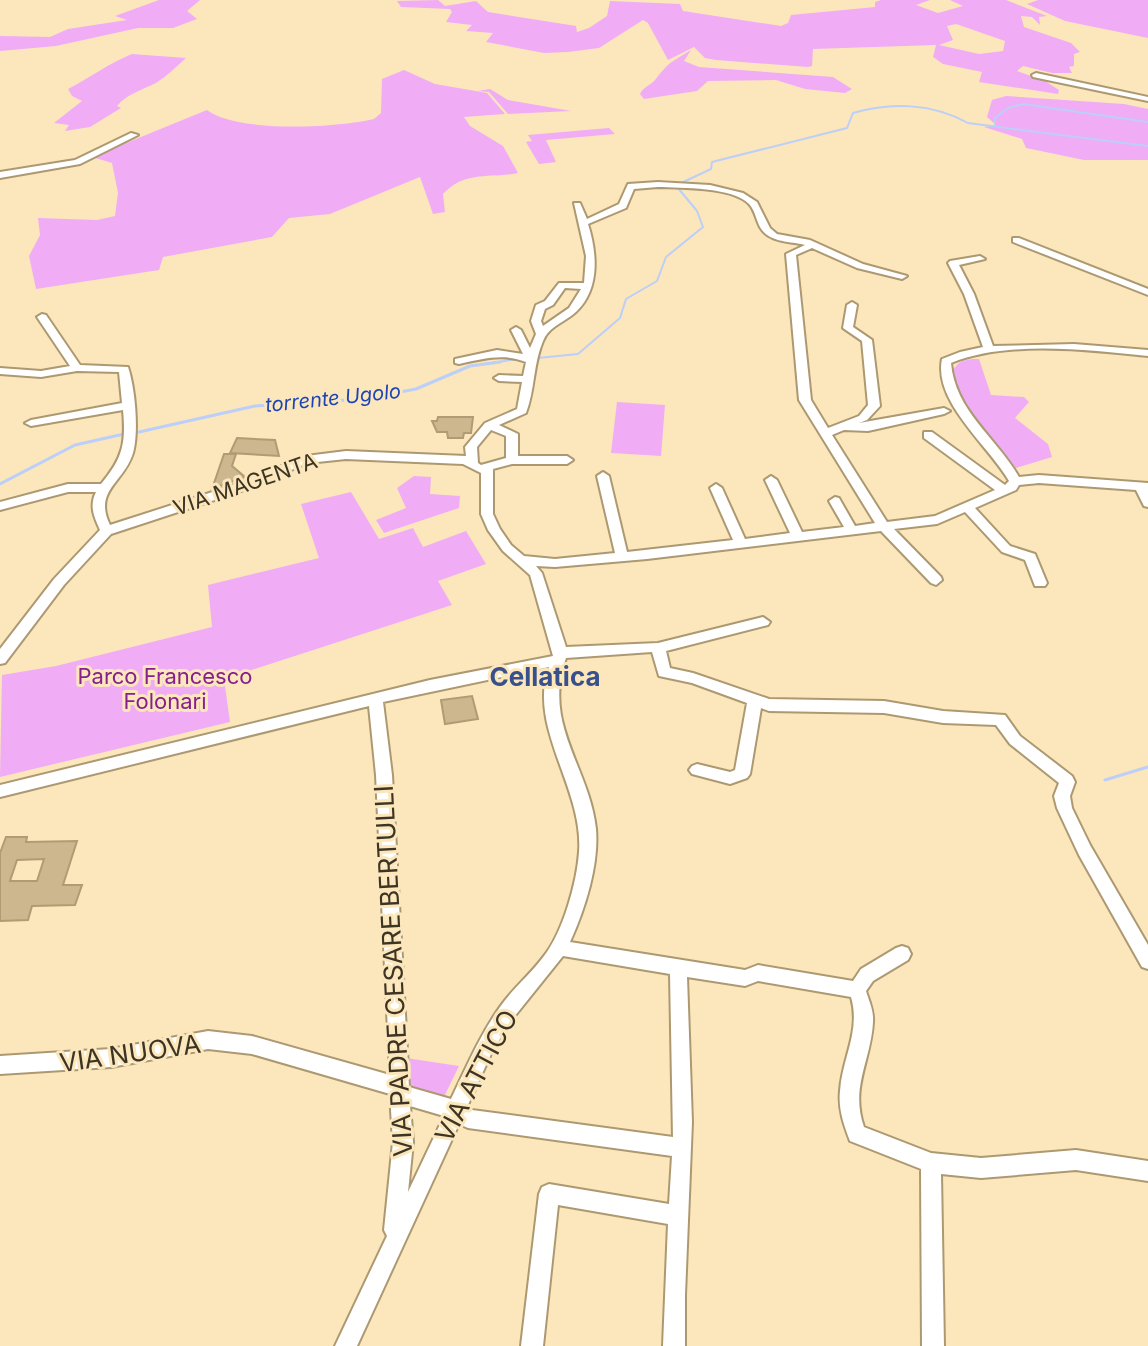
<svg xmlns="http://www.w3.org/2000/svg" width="1148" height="1346" font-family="Inter,sans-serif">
<rect width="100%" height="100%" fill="#fce6bc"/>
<!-- green -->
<g fill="#f0adf5" fill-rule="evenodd">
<path d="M159 0H200L187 11 197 19 173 28H138L56 46 0 51V36L50 37 68 29 127 20 115 16Z"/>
<path d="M438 0 445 6 476 1 488 12 576 26 577 32 589 28 607 16 610 1 680 4 683 11 781 26 788 23 791 15 875 7V2L881 0H930L916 5 938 13 963 6 950 0H1006L1047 16 1039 17 1040 25 1032 17 1021 16 1024 27 1071 43 1080 52 1074 54V66L1069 67 1072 73H1052L1023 66 1017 71 1045 81 1059 90 1058 94 979 82 982 72 943 64 933 57 936 45 813 49 812 66 808 67 716 60 705 58 694 47 668 60 648 23 643 20 599 48 568 52 544 53 486 42 493 33 466 31 472 25 446 22 452 12 450 9 401 7 397 1ZM956 24 1005 41 1003 51 979 54 939 45 953 40 947 26Z"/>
<path d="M1038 0H1148V38L1065 21 1027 4Z"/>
<path d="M691 50 684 61 699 67 833 77 852 89 845 93 805 89 776 80 708 81 697 91 644 99 640 94C644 86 650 86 655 80 670 61 670 63 691 50Z"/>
<path d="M132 54 186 58C176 67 167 76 156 83 142 90 127 94 117 106L121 108 90 127 65 131 69 125 54 123 82 101 72 96 68 89C90 78 107 64 132 54Z"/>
<path d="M404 70 435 84 487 93 505 114 464 117 470 126 503 146 518 173C490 179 466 170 443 194L445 212 433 214 420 177 330 214 289 218 272 237 163 257 159 270 36 289 29 256 40 235 38 218 97 220 115 216 118 193 112 163 92 157 207 110C237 133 337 128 374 119L381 113 382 79Z"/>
<path d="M490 89 508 100 571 111 508 114 489 92 478 91Z"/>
<path d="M1006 96 1124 104 1148 109V160H1084L1026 148 1022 139 984 127 996 125 987 117 992 100Z"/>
<path d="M609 128 615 134 546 140 556 162 539 164 526 142 532 141 528 135Z"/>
<path d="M979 359 991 395 1024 397 1029 402 1015 418 1048 444 1052 457 1013 469 966 410 951 376C956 361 963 359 979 359Z"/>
<path d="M617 402 665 405 661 456 611 453Z"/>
<path d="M414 476 431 477 430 494 460 496 459 508 384 533 376 520 406 508 397 488Z"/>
<path d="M351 492 379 539 413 528 423 547 466 531 486 564 438 581 452 605 224 679 230 722 0 777 2 675 56 666 212 627 208 585 319 558 301 504Z"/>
<path d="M406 1058 459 1066 443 1099 417 1090 408 1083Z"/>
</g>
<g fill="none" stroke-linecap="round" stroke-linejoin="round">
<!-- stream-far1 -->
<g stroke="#bbcff9" stroke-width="2">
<path d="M995 125V118L1008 108 1023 104 1148 122"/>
<path d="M679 184 711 169 712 162 847 128 853 113C891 102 932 103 968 123L1148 146"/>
<path d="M538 358 578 354 620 318 626 299 657 281 666 257 703 227 697 211 678 188"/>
<path d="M486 364 517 359"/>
</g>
<!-- stream -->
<g stroke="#bbcff9" stroke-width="3">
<path d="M139 432 255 406 363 399 416 389 470 366 500 362"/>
<path d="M0 484 75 445 124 434"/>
<path d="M1105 780 1148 767"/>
</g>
</g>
<!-- building -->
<g fill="#ccb78f" stroke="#b09c74" stroke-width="2" fill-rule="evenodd">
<path d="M438 417H473L471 433H464L463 438H448L447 432H437L432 421H437Z"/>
<path d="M237 438 275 440 279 456 230 453Z"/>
<path d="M224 454H236L232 466 245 477 212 489Z"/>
<path d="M472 696 478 719 445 724 441 700Z"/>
<path d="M6 837H27L26 842 77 841 63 885H82L75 905 32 906 28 920 0 921V853ZM44 859 37 881H10L17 860Z"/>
</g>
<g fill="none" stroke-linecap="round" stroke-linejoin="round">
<!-- minor casing -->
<g stroke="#ad9971" stroke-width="4">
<g id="minor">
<path d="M1036 73 1148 97V101L1033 77 1032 75Z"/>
<path d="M131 133 138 135 80 164 0 178V172L75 160Z"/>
<path d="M658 182 710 185 743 193 757 202 770 228 777 234 810 240 863 264 907 276 902 279 857 268 812 248 796 255 811 400 828 428 859 416 868 405 862 341 843 328 847 305 852 302 857 305 853 327 872 340 880 406 867 420 859 423 944 408 950 411 944 414 868 431 844 430 832 435 887 522 935 516 995 490 924 438V432H932L1005 485 1009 481C989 446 933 402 942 359L960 352 983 347 964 294 948 263 950 261 980 256 985 259 959 265 974 294 993 346 1074 344 1148 350V356C1087 350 1008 340 951 363 955 411 996 437 1019 477L1039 475 1148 483V507L1144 506 1136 490 1039 483 1019 485 1016 490 975 508 1010 546 1035 554 1047 583 1045 586H1035L1025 560 1002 552 965 512 937 524 894 529 941 577 942 580 936 585 931 583 881 531 647 559 555 567 536 566 542 573 566 647 658 643 763 617 770 622 768 625 666 651 670 668 693 673 769 699 884 701 943 711 1005 715 1020 736 1072 776 1075 782 1070 796 1072 808 1090 845 1148 945V969L1142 967 1079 855 1057 808 1054 796 1059 783 1010 744 996 725 943 723 884 713 769 711 761 708 750 774 747 778 730 784 692 774 689 770 692 766 697 764 730 772 735 770 747 703 692 683 659 676 652 652 566 658C542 725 589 766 596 829 599 865 585 909 570 942L745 970 758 965 853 981 861 969 896 948 902 946 908 948 911 954 908 960 873 981 866 991C869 1001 874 1011 873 1022 871 1061 850 1087 864 1127L931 1153 981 1158 1076 1150 1148 1161V1181L1076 1170 981 1178 941 1174 944 1346H922L921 1169 850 1141C844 1125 838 1109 840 1091 842 1058 861 1031 851 997L758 981 745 986 687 977 692 1122 685 1295V1346H663L668 1224 558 1205 543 1346H521L539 1194 542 1187 549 1184 669 1204 672 1156 468 1128 459 1124 357 1346H335L387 1236 384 1230 393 1142 390 1094 252 1054 208 1049 111 1067 0 1074V1056L111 1049 208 1031 252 1036 390 1075 376 775 369 706 0 797V785L430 680 553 656 530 575 503 551 488 530 481 514V473L463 464 346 459 308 463 239 492 111 534 64 585 5 663 0 664V649L54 579 100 530C94 517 89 506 96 492H68L0 510V502L68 484H101C123 458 126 443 123 410L31 426 25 423 31 420 122 403 119 372 77 371 41 377 0 374V368L41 371 70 366 37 317 42 314 46 315 80 365 128 367C135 388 139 431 133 453 124 483 93 490 110 525L231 486 306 456 346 451 466 456 465 447 485 423 517 409 522 382 499 381 494 378 499 375 523 376 526 362C504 353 482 359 459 364L455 363V359L497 350 523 354 511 330 516 327 521 330 530 348 536 334 531 321 536 305 545 301 559 283H584L586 256 574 203H580L587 219 619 204 628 184ZM658 187C681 188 733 187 749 204 755 210 756 220 760 227 769 243 789 241 805 245L786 254 799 400 875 523 855 526 839 498 835 497 829 501 844 527 802 532 777 480 771 476 765 480 790 533 745 539 722 488 716 484 710 488 733 540 627 552 609 476 603 472 597 476 615 553 555 559 524 556 511 545 500 529 493 514V469L512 464H567L573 460 567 456H518V434L499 425 526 413C535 390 533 364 543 341 548 328 560 324 571 316 600 294 598 256 588 224L626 208 634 189ZM565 288 581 289 569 308 543 326 541 321 545 309 553 305ZM491 430 506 436V458L481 465 478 463 477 447ZM549 667C527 727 584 789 579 852 577 882 563 932 544 956 531 974 513 988 500 1007 480 1035 466 1068 451 1099L409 1087 392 775 383 702ZM563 956 670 974 673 1137 472 1110 467 1107 491 1054 510 1022ZM410 1106 444 1116 408 1192 413 1142Z"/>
<path d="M1013 238H1019L1148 289V295L1013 242Z"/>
</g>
</g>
<!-- minor -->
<use href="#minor" fill="#fff" fill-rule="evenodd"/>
</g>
<g text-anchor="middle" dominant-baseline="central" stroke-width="6" stroke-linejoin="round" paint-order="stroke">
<!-- far-water labels -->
<g font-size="20" font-style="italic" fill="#1b44b4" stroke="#fce6bc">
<text transform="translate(333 398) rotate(-6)">torrente Ugolo</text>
</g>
<!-- street labels -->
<g font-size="22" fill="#3d3524" stroke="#fce6bc">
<text transform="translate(245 484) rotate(-19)">VIA MAGENTA</text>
</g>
<!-- park labels -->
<g font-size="22" fill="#85208e" stroke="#fce6bc">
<text x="165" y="676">Parco Francesco<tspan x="165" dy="25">Folonari</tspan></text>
</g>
<!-- quarter labels -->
<g font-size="26" font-weight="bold" fill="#38518b" stroke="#fce6bc">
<text x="545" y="676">Cellatica</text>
</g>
<!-- near-street labels -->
<g font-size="26" fill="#3d3524" stroke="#fce6bc">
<text transform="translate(393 971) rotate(-93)">VIA PADRE CESARE BERTULLI</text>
<text transform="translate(130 1053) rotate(-8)">VIA NUOVA</text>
<text transform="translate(476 1076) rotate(-62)">VIA ATTICO</text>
</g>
</g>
</svg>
